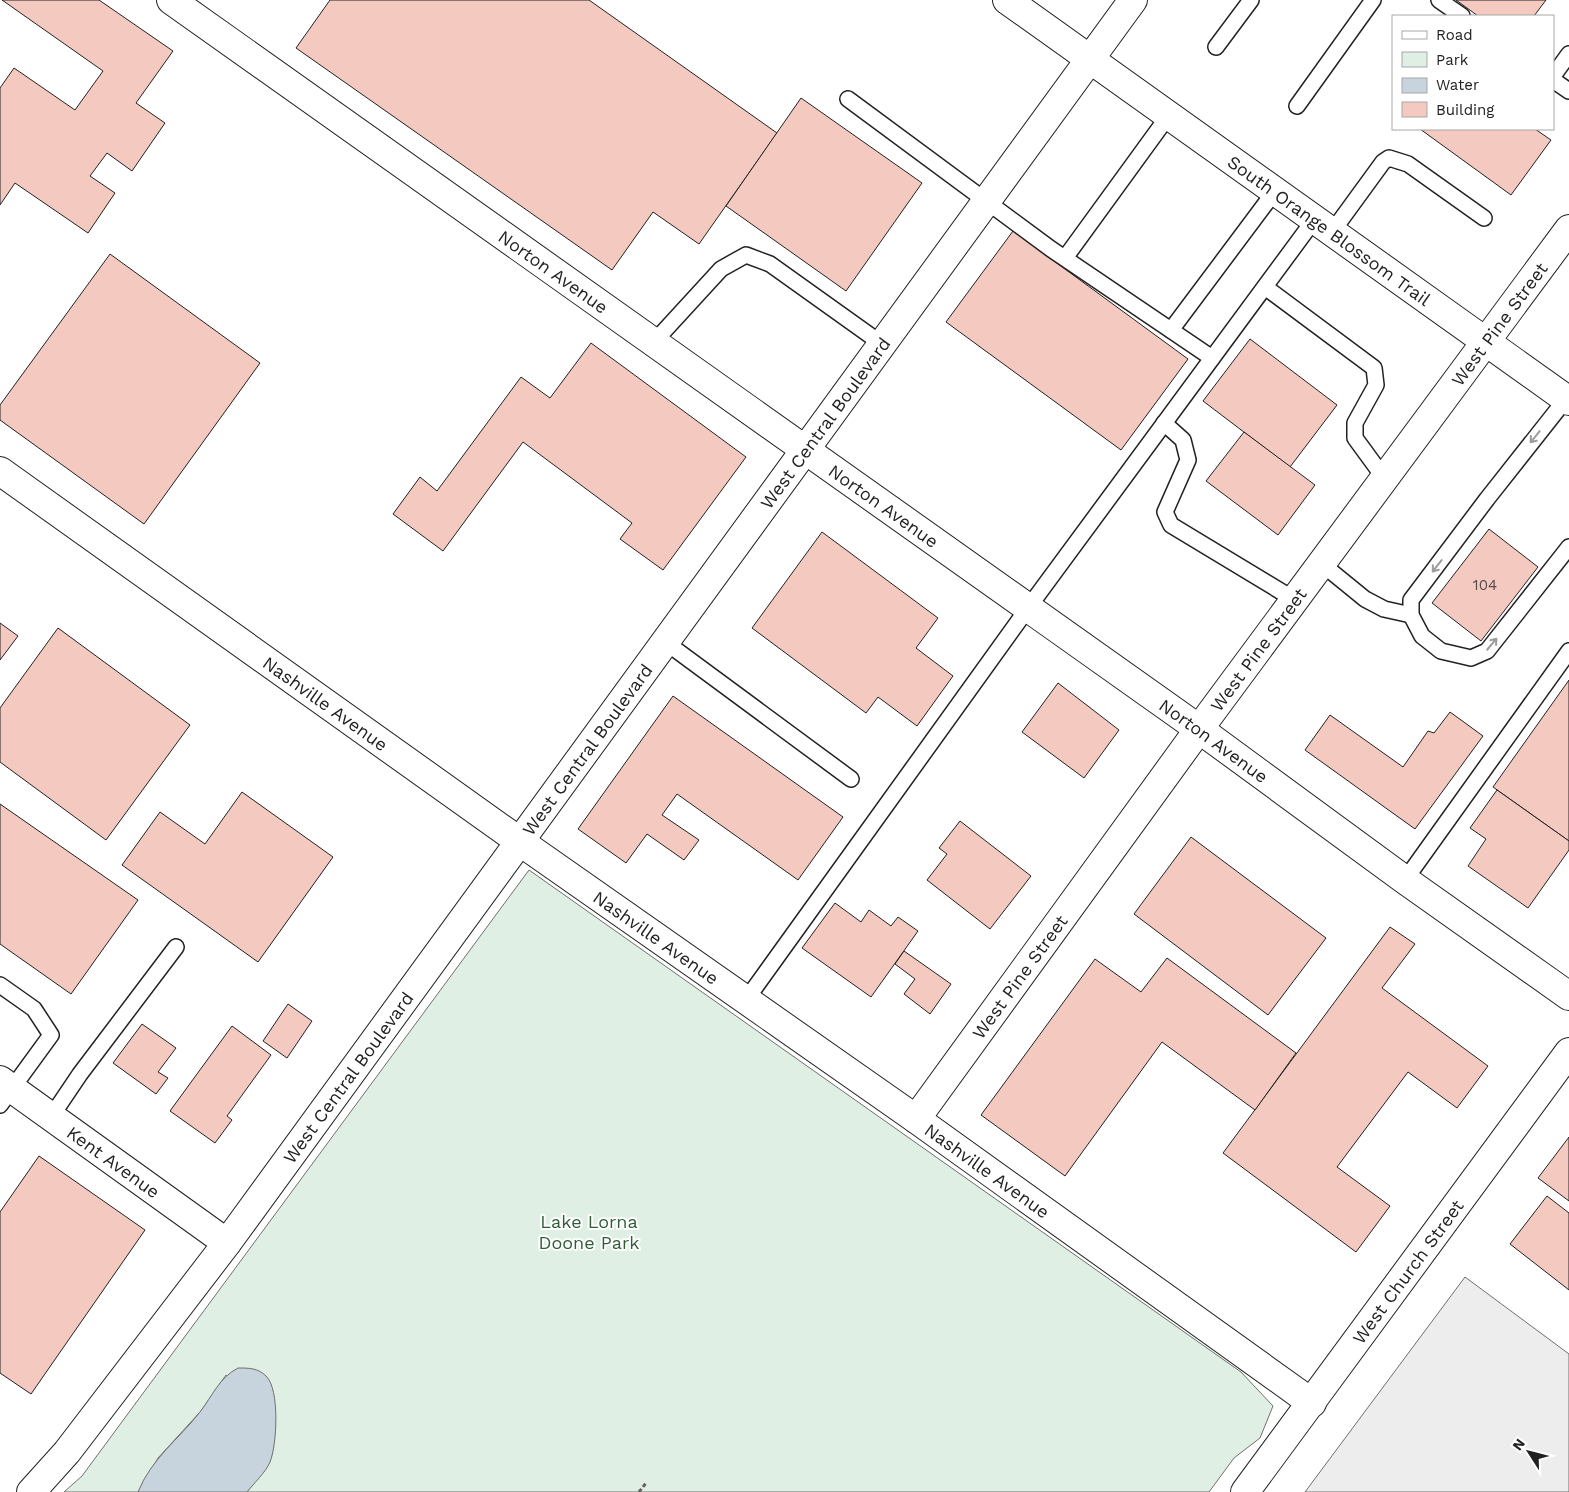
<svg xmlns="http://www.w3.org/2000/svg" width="1569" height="1492" font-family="'Work Sans',sans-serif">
<rect width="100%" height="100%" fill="#fff"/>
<!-- green -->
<path fill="#e0efe3" stroke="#6f6f6f" d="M529 870 1241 1372 1273 1406 1260 1438 1234 1458 1209 1492H247L253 1484 226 1375 201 1411 158 1458 138 1492H64L82 1476Z"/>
<!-- parking -->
<path fill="#ededed" stroke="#6f6f6f" d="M1465 1277 1569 1354V1492H1305Z"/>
<!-- water -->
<path fill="#c7d3dd" stroke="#6f6f6f" d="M238 1368C249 1368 258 1368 266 1376 280 1389 277 1445 270 1462 266 1472 254 1483 247 1492H138C151 1459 179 1439 200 1412 213 1395 219 1378 238 1368Z"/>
<!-- building -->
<g fill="#f3c9c0" stroke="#222">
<path d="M2 0H99L173 51 136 103 165 123 132 171 107 153 90 176 115 193 88 233 15 183 0 205V88L14 68 75 110 103 71Z"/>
<path d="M330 0H589L777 133 699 244 653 212 612 270 296 48Z"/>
<path d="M1456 0H1546L1534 16H1478Z"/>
<path d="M801 98 922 183 846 291 726 206Z"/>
<path d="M1420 129H1535L1551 140 1511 195Z"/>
<path d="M1013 231 1188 359 1121 450 946 322Z"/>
<path d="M110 254 260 363 144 524 0 420V405Z"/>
<path d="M1250 339 1337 405 1290 467 1203 401Z"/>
<path d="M591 343 746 457 663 570 620 539 632 523 523 442 443 551 393 514 420 477 437 491 521 377 550 398Z"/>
<path d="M1244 432 1315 485 1278 535 1206 481Z"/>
<path d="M1489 529 1538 567 1481 641 1432 603Z"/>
<path d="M822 532 938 618 916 648 953 676 917 726 878 697 866 713 752 628Z"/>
<path d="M0 623 18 636 0 660Z"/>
<path d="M58 628 190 725 106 840 0 762V708Z"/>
<path d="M1569 680V841L1493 787Z"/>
<path d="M1058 683 1119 730 1084 778 1022 732Z"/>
<path d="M673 696 843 817 798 880 677 794 662 815 699 840 684 860 647 834 626 863 578 829Z"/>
<path d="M1450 712 1483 736 1415 829 1305 750 1330 715 1403 767 1428 731 1434 733Z"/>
<path d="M1497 790 1569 841V850L1528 908 1468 866 1486 839 1470 828Z"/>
<path d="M242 792 333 857 258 962 122 865 160 812 205 844Z"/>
<path d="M0 804 138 900 71 994 0 944Z"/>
<path d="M960 821 1031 876 990 929 927 880 947 854 939 848Z"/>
<path d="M1191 837 1326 938 1268 1015 1134 914Z"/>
<path d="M835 903 861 922 869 910 891 926 898 917 918 931 871 997 802 948Z"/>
<path d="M1390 927 1415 944 1382 988 1488 1066 1457 1108 1408 1072 1337 1167 1390 1206 1356 1252 1223 1153Z"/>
<path d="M904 951 951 984 930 1014 904 994 915 979 895 964Z"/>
<path d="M1167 958 1296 1053 1255 1110 1162 1042 1065 1176 981 1115 1095 959 1141 992Z"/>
<path d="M288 1004 312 1021 287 1058 263 1041Z"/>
<path d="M142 1024 176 1048 158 1072 168 1078 156 1094 113 1063Z"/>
<path d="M232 1026 271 1055 227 1116 232 1120 215 1143 170 1111Z"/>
<path d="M1569 1137V1201L1538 1178Z"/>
<path d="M39 1156 145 1230 31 1394 0 1373V1212Z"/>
<path d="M1547 1196 1569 1213V1290L1510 1244Z"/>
</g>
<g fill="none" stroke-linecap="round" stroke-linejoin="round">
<!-- lane casing -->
<g stroke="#222" stroke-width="18">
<g id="lane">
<path d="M1439 0 1462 16"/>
<path d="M1216 47 1251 0"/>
<path d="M1553 76 1569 54"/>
<path d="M1553 80 1569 91"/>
<path d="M848 99 1051 249 1212 358"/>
<path d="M1297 106 1373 0"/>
<path d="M1332 232 1383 162 1389 158 1408 164 1484 218"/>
<path d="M1065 258 1169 115"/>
<path d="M1265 287 1374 368 1376 385 1355 423V438L1385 479"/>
<path d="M1171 330 1275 191"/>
<path d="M654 342 721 269 746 255 770 264 882 344"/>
<path d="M1566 399 1487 499 1411 600V615L1422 636 1441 651 1471 658 1487 651 1569 547"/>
<path d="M1164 423 1183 440 1188 460 1165 512 1171 525 1295 600"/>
<path d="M1322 564 1365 599 1384 609 1411 615"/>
<path d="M664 641 851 779"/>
<path d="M1405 880 1569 651"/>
<path d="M0 985 34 1009 51 1035 0 1105"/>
<path d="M746 1000 1028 608 1314 220"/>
<path d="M51 1117 80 1074 176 947"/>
</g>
</g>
<!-- street casing -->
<g stroke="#222" stroke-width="30">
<g id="street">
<path id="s1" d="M171 0 1199 729 1405 880 1569 996"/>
<path id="s2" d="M0 471 519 841 916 1119 1312 1403"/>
<path id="s3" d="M0 1080 227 1243"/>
<path id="s4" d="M916 1119 1199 729 1569 229"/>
</g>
</g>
<!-- secondary casing -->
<g stroke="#222" stroke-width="30">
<g id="secondary">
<path id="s5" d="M31 1492 67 1452 227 1243 1133 0"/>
<path id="s6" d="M1245 1492 1569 1052"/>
</g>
</g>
<!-- primary casing -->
<g stroke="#222" stroke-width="30">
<g id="primary">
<path id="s7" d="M1007 0 1569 401"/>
</g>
</g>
<!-- path -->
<path stroke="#646464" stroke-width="3" stroke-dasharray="4 2.5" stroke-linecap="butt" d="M639 1492 646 1483"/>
<!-- lane -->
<use href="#lane" stroke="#fff" stroke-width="15"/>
<!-- street -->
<use href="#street" stroke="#fff" stroke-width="28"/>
<!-- secondary -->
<use href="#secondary" stroke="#fff" stroke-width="28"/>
<!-- primary -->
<use href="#primary" stroke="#fff" stroke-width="28"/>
</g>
<!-- one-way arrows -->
<defs><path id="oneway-shaft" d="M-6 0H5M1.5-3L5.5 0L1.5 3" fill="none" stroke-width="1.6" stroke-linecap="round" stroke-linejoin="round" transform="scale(1.25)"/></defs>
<g stroke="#9c9c9c">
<use href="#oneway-shaft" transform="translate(1535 437) rotate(129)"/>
<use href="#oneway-shaft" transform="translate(1437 566) rotate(128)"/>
<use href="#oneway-shaft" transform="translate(1492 644) rotate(-50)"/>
</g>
<g text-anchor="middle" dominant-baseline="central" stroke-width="4" stroke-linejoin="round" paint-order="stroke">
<!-- number labels -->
<g font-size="15" fill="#564c4a">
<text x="1485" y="585">104</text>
</g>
<!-- street labels -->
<g font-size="18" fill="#222" stroke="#fff">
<text stroke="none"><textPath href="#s7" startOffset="396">South Orange Blossom Trail</textPath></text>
<text stroke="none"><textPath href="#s1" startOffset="469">Norton Avenue</textPath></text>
<text stroke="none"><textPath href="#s4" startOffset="986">West Pine Street</textPath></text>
<text stroke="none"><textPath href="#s5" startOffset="1332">West Central Boulevard</textPath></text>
<text stroke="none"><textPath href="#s1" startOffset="874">Norton Avenue</textPath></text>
<text stroke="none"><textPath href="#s4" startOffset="581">West Pine Street</textPath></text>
<text stroke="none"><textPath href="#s2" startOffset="400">Nashville Avenue</textPath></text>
<text stroke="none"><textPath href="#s1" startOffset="1279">Norton Avenue</textPath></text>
<text stroke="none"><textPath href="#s5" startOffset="928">West Central Boulevard</textPath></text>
<text stroke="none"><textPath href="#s2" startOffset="805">Nashville Avenue</textPath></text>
<text stroke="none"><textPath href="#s4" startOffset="176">West Pine Street</textPath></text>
<text stroke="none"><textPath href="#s5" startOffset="522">West Central Boulevard</textPath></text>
<text stroke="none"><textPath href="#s3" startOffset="140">Kent Avenue</textPath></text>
<text stroke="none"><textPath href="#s2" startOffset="1210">Nashville Avenue</textPath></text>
<text stroke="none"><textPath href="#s6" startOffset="274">West Church Street</textPath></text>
</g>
<!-- park labels -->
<g font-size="18" fill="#2f5e38" stroke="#fff">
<text x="589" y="1221">Lake Lorna<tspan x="589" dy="21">Doone Park</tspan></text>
</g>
</g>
<!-- legend -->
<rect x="1392" y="15" width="162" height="115" fill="#ffffff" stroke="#a7a7a7"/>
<rect x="1402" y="31" width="25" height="8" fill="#ffffff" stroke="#a7a7a7"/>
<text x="1436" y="40" font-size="15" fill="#222222">Road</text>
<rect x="1402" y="52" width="25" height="15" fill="#e0efe3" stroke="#a7a7a7"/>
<text x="1436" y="65" font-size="15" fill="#222222">Park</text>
<rect x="1402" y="78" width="25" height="15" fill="#c7d3dd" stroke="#a7a7a7"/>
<text x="1436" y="90" font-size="15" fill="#222222">Water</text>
<rect x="1402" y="102" width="25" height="15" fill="#f3c9c0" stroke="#a7a7a7"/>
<text x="1436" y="115" font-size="15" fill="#222222">Building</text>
<!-- north arrow -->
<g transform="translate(1529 1452) rotate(306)" stroke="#ffffff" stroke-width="4" paint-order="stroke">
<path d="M0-4L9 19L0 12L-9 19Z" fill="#222222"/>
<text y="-8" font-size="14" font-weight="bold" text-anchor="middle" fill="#222222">N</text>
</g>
</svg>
